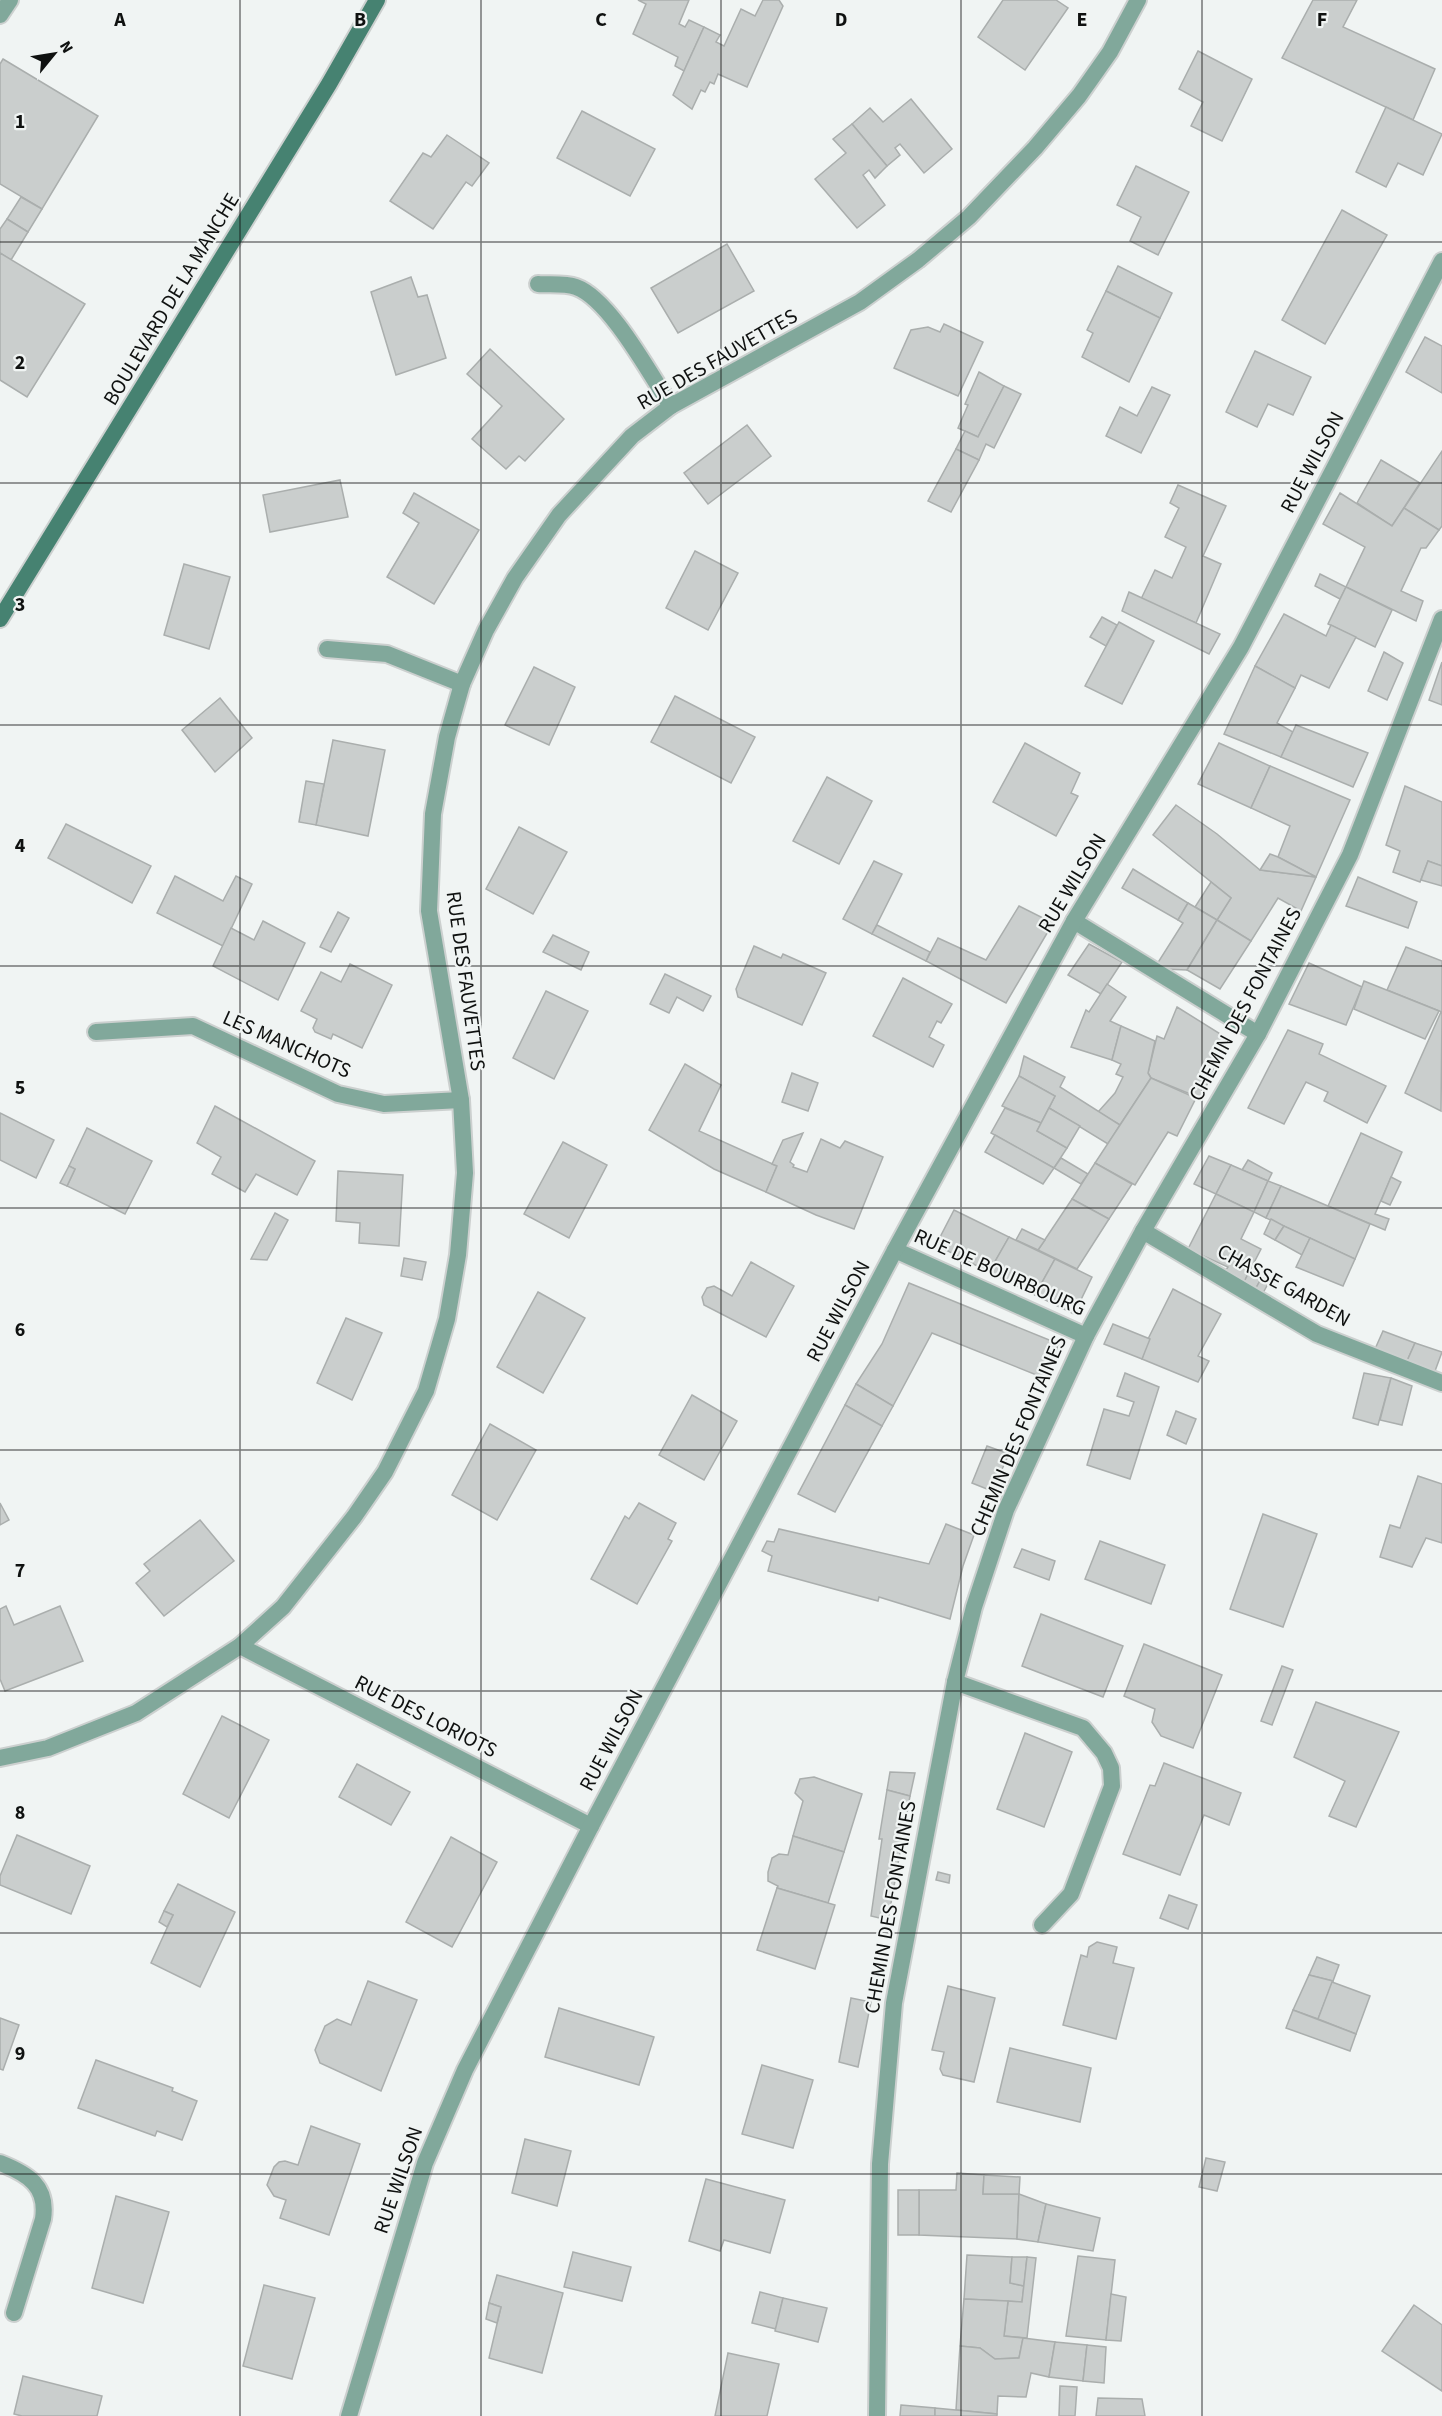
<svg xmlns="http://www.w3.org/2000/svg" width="1442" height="2416" font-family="'Source Sans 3',sans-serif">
<rect width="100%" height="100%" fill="#f0f4f3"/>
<!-- building -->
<g fill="#cacecd" stroke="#aaaead" stroke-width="1.5">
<path d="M638 0H689L679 24 685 27 689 20 704 27 684 71 675 66 678 57 633 34 646 4Z"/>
<path d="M763 0H779L783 6 747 87 718 74 714 84 710 82 705 92 701 90 692 109 673 95 704 27 720 35 716 42 724 46 741 9 755 16Z"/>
<path d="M1003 0H1056L1068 8 1025 70 978 37Z"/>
<path d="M1313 0H1357L1343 27 1435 69 1413 120 1282 58Z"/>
<path d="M1198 51 1252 79 1222 141 1191 126 1203 102 1179 89Z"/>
<path d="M3 59 98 116 42 209 0 184V64Z"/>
<path d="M911 99 952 149 924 173 900 144 895 148 900 155 887 166 852 124 870 108 883 122Z"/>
<path d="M1386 107 1442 134 1423 175 1398 163 1386 187 1356 172Z"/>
<path d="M582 111 655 149 630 196 557 158Z"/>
<path d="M852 124 887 166 875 178 869 170 863 175 885 205 857 228 815 179 846 153 833 139Z"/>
<path d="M447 135 489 163 472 186 466 182 433 229 390 201 423 153 431 157Z"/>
<path d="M1136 166 1189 192 1158 255 1130 241 1141 217 1117 205Z"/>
<path d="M21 197 42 209 28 232 7 219Z"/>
<path d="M1342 210 1387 235 1325 344 1282 320Z"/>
<path d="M7 219 28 232 11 260 0 253V229Z"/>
<path d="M727 244 754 291 678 333 651 288Z"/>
<path d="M0 253 85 304 27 397 0 380Z"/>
<path d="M1118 266 1172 293 1160 318 1106 291Z"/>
<path d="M411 277 418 297 427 295 446 358 396 375 371 292Z"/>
<path d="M1106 291 1160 318 1129 382 1082 357 1093 333 1087 330Z"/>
<path d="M944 324 983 342 958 396 894 368 911 330 928 327 940 332Z"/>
<path d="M1425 337 1442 346V393L1406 372Z"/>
<path d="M490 349 564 419 525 461 519 456 506 469 472 439 502 406 467 374Z"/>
<path d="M1255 351 1311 377 1293 415 1268 404 1257 427 1226 412Z"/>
<path d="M979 372 1004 386 978 437 958 428 968 405 965 404Z"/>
<path d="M1004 386 1021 394 994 448 986 444 979 460 956 449 965 431 978 437Z"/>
<path d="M1152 387 1170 395 1141 453 1106 436 1120 407 1137 416Z"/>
<path d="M747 425 771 456 708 504 684 473Z"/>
<path d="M956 449 979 460 951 512 928 501Z"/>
<path d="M1442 451V526L1439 530 1404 508Z"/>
<path d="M1381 460 1420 483 1392 526 1357 503Z"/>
<path d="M340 480 348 517 270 532 263 495Z"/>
<path d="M1178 485 1226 506 1203 556 1221 564 1196 623 1141 599 1155 570 1172 578 1186 547 1165 537 1179 508 1170 503Z"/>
<path d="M414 493 479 530 434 604 387 577 419 523 403 513Z"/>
<path d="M1340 493 1392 526 1404 508 1439 530 1426 548H1421L1401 591 1423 601 1416 621 1346 587 1365 547 1323 524Z"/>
<path d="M695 551 738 573 708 630 666 608Z"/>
<path d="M184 564 230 577 209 649 164 635Z"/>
<path d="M1320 574 1346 587 1340 599 1315 586Z"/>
<path d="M1346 587 1392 610 1375 647 1328 624Z"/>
<path d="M1129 592 1220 634 1209 654 1122 611Z"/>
<path d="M1284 614 1326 636 1331 625 1356 637 1329 688 1301 675 1295 688 1255 666Z"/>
<path d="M1102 617 1117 625 1106 646 1090 637Z"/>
<path d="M1119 622 1154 641 1122 704 1085 686Z"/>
<path d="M1384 652 1403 663 1387 700 1368 691Z"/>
<path d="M1442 662V705L1429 700Z"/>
<path d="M1255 666 1295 688 1277 723 1293 732 1281 757 1224 734Z"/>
<path d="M534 667 575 687 549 745 505 725Z"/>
<path d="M675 696 755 737 731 783 651 742Z"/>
<path d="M220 698 252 738 215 772 182 730Z"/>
<path d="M1296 725 1368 753 1353 787 1281 757Z"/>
<path d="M333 740 385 750 368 836 316 825Z"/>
<path d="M1025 743 1080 773 1071 793 1078 796 1056 836 993 802Z"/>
<path d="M1219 743 1270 766 1251 808 1198 784Z"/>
<path d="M1270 766 1350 800 1316 877 1278 857 1290 826 1251 808Z"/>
<path d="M827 777 872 801 839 864 793 841Z"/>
<path d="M306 781 324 784 316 825 299 822Z"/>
<path d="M1405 786 1442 802V866L1428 861 1420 882 1393 872 1400 851 1386 845Z"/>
<path d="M1176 805 1217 834 1260 870 1316 877 1301 911 1278 898 1251 941 1217 920 1231 898 1153 835Z"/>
<path d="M66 824 151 866 132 903 48 858Z"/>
<path d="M519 827 567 852 533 914 486 889Z"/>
<path d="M1270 854 1278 857 1316 877 1260 870Z"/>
<path d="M874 861 902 874 872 934 843 919Z"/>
<path d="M1428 861 1442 866V886L1421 880Z"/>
<path d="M1133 869 1188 903 1178 920 1122 888Z"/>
<path d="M175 876 223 901 236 876 252 884 223 946 157 913Z"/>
<path d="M1358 877 1417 902 1408 928 1346 906Z"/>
<path d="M1211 882 1231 898 1217 920 1195 907Z"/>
<path d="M1188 903 1217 920 1187 970 1163 969 1157 964 1183 923 1178 920Z"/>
<path d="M1019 906 1053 923 1006 1003 926 961 938 938 986 960Z"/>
<path d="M338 912 349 918 331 952 320 947Z"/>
<path d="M1217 920 1251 941 1220 989 1187 970Z"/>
<path d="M263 921 305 943 278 1000 213 966 231 928 254 940Z"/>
<path d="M877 925 930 952 926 961 872 934Z"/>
<path d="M553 935 589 952 581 970 543 952Z"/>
<path d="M1089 944 1122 962 1101 994 1068 975Z"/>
<path d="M754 946 781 958 783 954 826 973 802 1025 738 997 736 989Z"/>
<path d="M1406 947 1442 961V1012L1387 990Z"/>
<path d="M1309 963 1362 987 1346 1025 1289 1004Z"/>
<path d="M350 964 392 985 362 1048 333 1034 331 1039 315 1032 313 1028 317 1019 301 1011 321 972 341 982Z"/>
<path d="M665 974 711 996 703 1011 677 997 669 1013 650 1004Z"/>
<path d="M903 978 952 1004 941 1023 937 1021 929 1037 944 1045 933 1067 873 1036Z"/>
<path d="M1364 981 1439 1011 1425 1039 1354 1009Z"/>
<path d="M1107 984 1126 997 1110 1021 1121 1026 1112 1060 1071 1047 1086 1010 1089 1012Z"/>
<path d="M546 991 588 1011 554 1079 513 1058Z"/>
<path d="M1177 1007 1230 1040 1200 1098 1151 1078 1148 1073 1157 1036 1164 1039Z"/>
<path d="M1441 1012H1442L1441 1111 1405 1093Z"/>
<path d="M1121 1026 1155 1041 1148 1073 1151 1078 1120 1125 1098 1112 1115 1093 1123 1077 1116 1074 1121 1064 1112 1060Z"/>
<path d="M1288 1030 1323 1044 1319 1054 1386 1086 1367 1123 1324 1101 1328 1092 1306 1082 1284 1124 1248 1108Z"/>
<path d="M1024 1056 1065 1077 1060 1087 1120 1125 1108 1144 1049 1108 1055 1096 1019 1076Z"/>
<path d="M685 1064 721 1085 699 1131 777 1166 766 1192 714 1169 649 1130Z"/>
<path d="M792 1073 818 1083 808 1111 782 1102Z"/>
<path d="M1019 1076 1055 1096 1041 1123 1002 1106Z"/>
<path d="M1151 1078 1196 1098 1177 1136 1168 1132 1135 1185 1095 1163Z"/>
<path d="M215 1106 315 1161 297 1195 256 1174 245 1192 212 1174 221 1157 197 1143Z"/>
<path d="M1005 1108 1041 1123 1037 1131 1067 1148 1054 1168 991 1133Z"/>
<path d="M1049 1108 1080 1126 1067 1148 1037 1131Z"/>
<path d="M0 1113 54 1140 36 1178 0 1160Z"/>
<path d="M87 1128 152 1161 125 1214 67 1186 75 1169 69 1166Z"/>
<path d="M803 1133 790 1162 794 1165 793 1167 807 1172 821 1139 840 1148 845 1141 883 1157 854 1229 816 1215 766 1192 777 1166 772 1164 783 1140Z"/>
<path d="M1361 1133 1402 1152 1375 1214 1389 1219 1385 1230 1328 1206Z"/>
<path d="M995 1135 1054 1168 1043 1184 985 1152Z"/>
<path d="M563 1142 607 1165 569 1238 524 1214Z"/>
<path d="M1209 1156 1231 1165 1216 1194 1194 1184Z"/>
<path d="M1061 1158 1088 1174 1081 1184 1054 1168Z"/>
<path d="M1248 1160 1272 1173 1268 1181 1242 1170Z"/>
<path d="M1095 1163 1132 1184 1109 1219 1072 1199Z"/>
<path d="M1231 1165 1268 1181 1254 1212 1216 1194Z"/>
<path d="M69 1166 75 1169 67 1186 60 1183Z"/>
<path d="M338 1171 403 1175 399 1246 359 1243 360 1223 336 1221Z"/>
<path d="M1391 1177 1401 1182 1390 1205 1381 1201Z"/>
<path d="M1268 1181 1281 1186 1266 1218 1254 1212Z"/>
<path d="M1281 1186 1370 1224 1355 1259 1266 1218Z"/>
<path d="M1216 1194 1254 1212 1241 1239 1261 1249 1244 1282 1226 1270 1228 1267 1188 1249Z"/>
<path d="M1072 1199 1109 1219 1077 1269 1038 1250Z"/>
<path d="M954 1210 1009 1237 989 1272 936 1245Z"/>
<path d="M275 1213 288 1220 267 1260 251 1259Z"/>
<path d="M1271 1219 1284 1226 1275 1240 1264 1234Z"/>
<path d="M1284 1226 1310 1238 1302 1255 1275 1240Z"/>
<path d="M1022 1229 1045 1240 1038 1250 1016 1240Z"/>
<path d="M1009 1237 1055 1259 1035 1295 989 1272Z"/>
<path d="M1310 1238 1355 1259 1343 1286 1296 1267Z"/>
<path d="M404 1258 426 1262 422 1280 401 1276Z"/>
<path d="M1055 1259 1092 1277 1074 1314 1035 1295Z"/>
<path d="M751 1262 794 1286 766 1337 704 1305 702 1297 707 1288 714 1286 732 1296Z"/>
<path d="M1250 1270 1262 1277 1256 1288 1244 1282Z"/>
<path d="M1262 1277 1269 1282 1263 1293 1256 1288Z"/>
<path d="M909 1283 1059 1344 1044 1378 932 1333 893 1406 856 1384 882 1344Z"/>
<path d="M1173 1289 1221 1314 1198 1356 1209 1361 1198 1382 1142 1359 1148 1339Z"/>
<path d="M538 1292 585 1318 543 1393 497 1367Z"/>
<path d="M346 1318 382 1333 352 1400 317 1383Z"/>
<path d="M1113 1324 1150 1339 1142 1359 1104 1344Z"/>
<path d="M1383 1331 1415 1343 1407 1361 1375 1349Z"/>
<path d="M1415 1343 1442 1352 1435 1371 1407 1361Z"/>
<path d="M1125 1373 1159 1387 1130 1479 1087 1465 1104 1409 1129 1416 1134 1402 1117 1396Z"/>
<path d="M1364 1373 1391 1378 1378 1425 1353 1418Z"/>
<path d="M1391 1378 1412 1386 1402 1425 1380 1420Z"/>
<path d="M856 1384 893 1406 882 1426 845 1405Z"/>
<path d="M692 1395 737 1421 704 1480 659 1455Z"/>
<path d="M845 1405 882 1426 835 1512 798 1494Z"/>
<path d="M1176 1411 1196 1419 1186 1444 1167 1435Z"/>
<path d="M490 1424 536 1450 497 1520 452 1495Z"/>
<path d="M987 1446 1009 1454 992 1491 972 1483Z"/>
<path d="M1418 1476 1442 1484V1543L1426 1538 1412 1567 1380 1557 1390 1525 1400 1528Z"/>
<path d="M0 1503 9 1520 0 1525Z"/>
<path d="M639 1503 676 1523 668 1539 672 1541 637 1604 591 1579 625 1516 629 1519Z"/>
<path d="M1263 1514 1317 1534 1283 1627 1230 1609Z"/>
<path d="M200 1520 234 1561 164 1616 136 1583 150 1571 144 1564Z"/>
<path d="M946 1524 974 1535 963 1566 950 1619 879 1597 878 1601 768 1571 772 1556 762 1551 767 1541 774 1542 779 1529 929 1564Z"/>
<path d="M1100 1541 1165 1565 1151 1604 1085 1579Z"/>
<path d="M1022 1549 1055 1561 1049 1580 1014 1567Z"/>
<path d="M6 1606 14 1625 60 1606 83 1661 5 1691 0 1679V1609Z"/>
<path d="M1041 1614 1123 1646 1103 1697 1022 1666Z"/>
<path d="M1144 1644 1222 1675 1193 1748 1161 1736 1152 1722 1155 1709 1124 1696Z"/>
<path d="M1282 1666 1293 1670 1272 1725 1261 1721Z"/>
<path d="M1316 1702 1399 1732 1356 1827 1329 1816 1345 1781 1294 1757Z"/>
<path d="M222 1716 269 1740 229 1818 183 1794Z"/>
<path d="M1025 1733 1072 1752 1044 1827 997 1809Z"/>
<path d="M1164 1763 1241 1793 1229 1825 1204 1815 1180 1875 1123 1854 1150 1785 1155 1786Z"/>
<path d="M357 1764 410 1792 391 1825 339 1797Z"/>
<path d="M890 1772 915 1773 910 1796 887 1790Z"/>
<path d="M814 1777 862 1794 844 1852 793 1836 803 1801 795 1793 800 1779Z"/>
<path d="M887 1790 910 1796 888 1920 871 1916 882 1839H879Z"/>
<path d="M17 1835 90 1866 71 1914 0 1885V1876Z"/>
<path d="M793 1836 844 1852 828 1903 777 1888 778 1886 768 1881V1872L772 1858 779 1854 788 1855Z"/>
<path d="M451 1837 497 1862 452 1947 406 1922Z"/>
<path d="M938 1872 950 1875 949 1883 936 1880Z"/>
<path d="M178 1884 235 1912 200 1987 151 1963 173 1915 164 1911Z"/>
<path d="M777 1888 835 1905 815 1969 757 1950Z"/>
<path d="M1169 1895 1197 1905 1188 1929 1160 1918Z"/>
<path d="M164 1911 173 1915 167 1927 159 1922Z"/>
<path d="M1097 1942 1117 1947 1113 1963 1134 1968 1116 2039 1063 2025 1081 1955 1087 1957 1089 1947Z"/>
<path d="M1317 1957 1339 1965 1333 1981 1309 1975Z"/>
<path d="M1309 1975 1333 1981 1318 2019 1293 2010Z"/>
<path d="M368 1981 417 2000 381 2091 320 2063 315 2050 325 2026 337 2019 351 2025Z"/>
<path d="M1332 1982 1370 1996 1356 2034 1318 2019Z"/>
<path d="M948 1986 995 1998 974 2082 943 2075 940 2069 944 2052 932 2050Z"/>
<path d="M851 1998 871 2002 858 2067 839 2062Z"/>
<path d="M559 2008 654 2037 639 2085 545 2057Z"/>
<path d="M1293 2010 1356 2034 1350 2051 1286 2028Z"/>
<path d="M0 2018 19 2025 3 2070 0 2069Z"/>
<path d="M1010 2048 1091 2068 1080 2122 997 2102Z"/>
<path d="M96 2060 173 2088 172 2091 197 2101 182 2140 157 2131 155 2136 78 2108Z"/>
<path d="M762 2065 813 2080 793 2148 742 2134Z"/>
<path d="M311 2126 360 2144 329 2235 280 2218 286 2200 274 2196 267 2185 274 2167 279 2162 285 2161 298 2165Z"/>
<path d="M525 2139 571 2151 557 2206 512 2193Z"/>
<path d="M1206 2158 1225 2162 1217 2191 1199 2187Z"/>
<path d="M957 2173 984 2175 983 2194H1019L1017 2239 919 2235V2190H956Z"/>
<path d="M984 2175 1020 2177 1019 2194H983Z"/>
<path d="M706 2179 785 2200 770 2253 724 2240 720 2251 689 2241Z"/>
<rect x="898" y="2190" width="21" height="45"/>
<path d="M1019 2194 1046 2204 1038 2242 1017 2239Z"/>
<path d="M116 2196 169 2212 143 2303 92 2288Z"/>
<path d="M1046 2204 1100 2218 1093 2251 1038 2242Z"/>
<path d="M573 2252 631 2267 622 2301 564 2287Z"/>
<path d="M967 2255 1012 2257 1010 2283 1024 2286 1022 2302 964 2299Z"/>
<path d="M1078 2256 1115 2260 1106 2340 1066 2336Z"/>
<path d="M1012 2257H1027L1024 2286 1010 2283Z"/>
<path d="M1027 2257 1036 2258 1027 2338 1004 2336 1008 2301 1022 2302Z"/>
<path d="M497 2275 563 2293 542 2373 489 2358 501 2307 489 2303Z"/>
<path d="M264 2285 315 2298 292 2379 243 2366Z"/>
<path d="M760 2292 783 2298 776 2329 752 2323Z"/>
<path d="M1111 2294 1126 2297 1121 2341 1106 2340Z"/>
<path d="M783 2298 827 2308 818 2342 775 2331Z"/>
<path d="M964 2299 1008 2301 1004 2336 1023 2338 1019 2358 995 2359 980 2348 960 2346Z"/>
<path d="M489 2303 501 2307 497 2323 486 2319Z"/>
<path d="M1414 2305 1442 2325V2391L1382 2351Z"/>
<path d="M1023 2338 1055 2342 1049 2377 1031 2373 1026 2397 998 2396 997 2414 956 2410 960 2346 980 2348 995 2359 1019 2358Z"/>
<path d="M1055 2342 1087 2345 1083 2381 1049 2377Z"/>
<path d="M1087 2345 1106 2347 1104 2383 1083 2381Z"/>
<path d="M728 2353 779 2364 767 2416H715Z"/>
<path d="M23 2376 102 2396 97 2416H22L14 2414Z"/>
<path d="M1060 2386 1077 2387 1075 2416H1059Z"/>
<path d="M1098 2398 1142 2399 1145 2416H1096Z"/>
<path d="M901 2405 935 2408V2416H900Z"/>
<path d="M935 2408 997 2414V2416H935Z"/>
</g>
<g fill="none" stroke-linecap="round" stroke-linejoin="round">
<!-- minor casing -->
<g stroke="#ccd0cf" stroke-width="20">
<g id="minor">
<path d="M0 15 10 0"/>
<path d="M538 284C549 285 565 283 576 287 610 299 651 376 671 406"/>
<path d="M327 649 387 654 462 684"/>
<path d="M1074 921 1258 1034"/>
<path d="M96 1032 193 1026 338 1094 384 1104 461 1100"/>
<path d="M1143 1231 1317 1334 1442 1383"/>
<path d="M895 1250 1086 1336"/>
<path d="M240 1646 591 1826"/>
<path d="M955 1682 1083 1728 1104 1753 1111 1768 1112 1786 1071 1894 1042 1925"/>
<path d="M0 1758 48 1748 136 1713 240 1646 283 1607 354 1517 385 1472 426 1391 447 1319 458 1255 465 1173 461 1100 429 911 433 814 447 737 462 684 486 630 515 578 559 515 632 436 671 406 860 302 918 260 969 217 1035 148 1079 96 1110 52 1138 0"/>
<path d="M0 2163C28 2174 48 2186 43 2219L14 2313"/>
<path d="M349 2416 425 2163 465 2070 591 1826 895 1250 1074 921 1241 647 1442 261"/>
<path d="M877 2416 880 2164 894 2003 955 1682 974 1607 1006 1510 1086 1336 1143 1231 1258 1034 1350 855 1442 619"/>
</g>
</g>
<!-- secondary casing -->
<g stroke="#ccd0cf" stroke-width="20">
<path id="secondary" d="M0 619 329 84 377 0"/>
</g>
<!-- minor -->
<use href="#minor" stroke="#81a89b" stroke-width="16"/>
<!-- secondary -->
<use href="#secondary" stroke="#468271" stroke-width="16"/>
</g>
<!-- grid -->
<path fill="none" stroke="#0f1110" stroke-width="1.5" stroke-opacity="0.55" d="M240 0V2416M481 0V2416M721 0V2416M961 0V2416M1202 0V2416M0 242H1442M0 483H1442M0 725H1442M0 966H1442M0 1208H1442M0 1450H1442M0 1691H1442M0 1933H1442M0 2174H1442"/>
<g text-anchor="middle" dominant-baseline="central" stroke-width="4.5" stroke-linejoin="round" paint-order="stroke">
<!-- street labels -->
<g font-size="21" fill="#0f1110" stroke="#f0f4f3">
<text transform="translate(171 299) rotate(-59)">BOULEVARD DE LA MANCHE</text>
<text transform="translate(717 359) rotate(-30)">RUE DES FAUVETTES</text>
<text transform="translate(1312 462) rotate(-62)">RUE WILSON</text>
<text transform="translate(1072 883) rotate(-59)">RUE WILSON</text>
<text transform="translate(466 981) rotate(82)">RUE DES FAUVETTES</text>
<text transform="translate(1245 1004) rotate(-62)">CHEMIN DES FONTAINES</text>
<text transform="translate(287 1044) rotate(24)">LES MANCHOTS</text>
<text transform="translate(1000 1272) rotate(24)">RUE DE BOURBOURG</text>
<text transform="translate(1284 1285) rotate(29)">CHASSE GARDEN</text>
<text transform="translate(838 1311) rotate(-62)">RUE WILSON</text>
<text transform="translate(1018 1436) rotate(-67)">CHEMIN DES FONTAINES</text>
<text transform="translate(426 1716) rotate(27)">RUE DES LORIOTS</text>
<text transform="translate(611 1740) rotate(-62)">RUE WILSON</text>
<text transform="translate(890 1907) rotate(-80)">CHEMIN DES FONTAINES</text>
<text transform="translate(398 2180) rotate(-71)">RUE WILSON</text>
</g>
</g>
<g font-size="20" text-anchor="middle" font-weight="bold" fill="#0f1110" stroke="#f0f4f3" stroke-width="4.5" stroke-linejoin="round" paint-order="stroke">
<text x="120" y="26">A</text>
<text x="360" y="26">B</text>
<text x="601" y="26">C</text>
<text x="841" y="26">D</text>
<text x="1082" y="26">E</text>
<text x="1322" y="26">F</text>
<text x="20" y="128">1</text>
<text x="20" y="369">2</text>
<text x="20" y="611">3</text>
<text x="20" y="852">4</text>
<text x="20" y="1094">5</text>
<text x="20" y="1336">6</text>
<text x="20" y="1577">7</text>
<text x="20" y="1819">8</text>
<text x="20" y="2060">9</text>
</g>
<!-- north arrow -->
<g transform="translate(54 54) rotate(60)" stroke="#f0f4f3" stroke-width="4.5" paint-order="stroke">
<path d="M0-4.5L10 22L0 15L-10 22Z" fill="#0f1110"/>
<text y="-9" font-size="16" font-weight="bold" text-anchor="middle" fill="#0f1110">N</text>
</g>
</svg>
